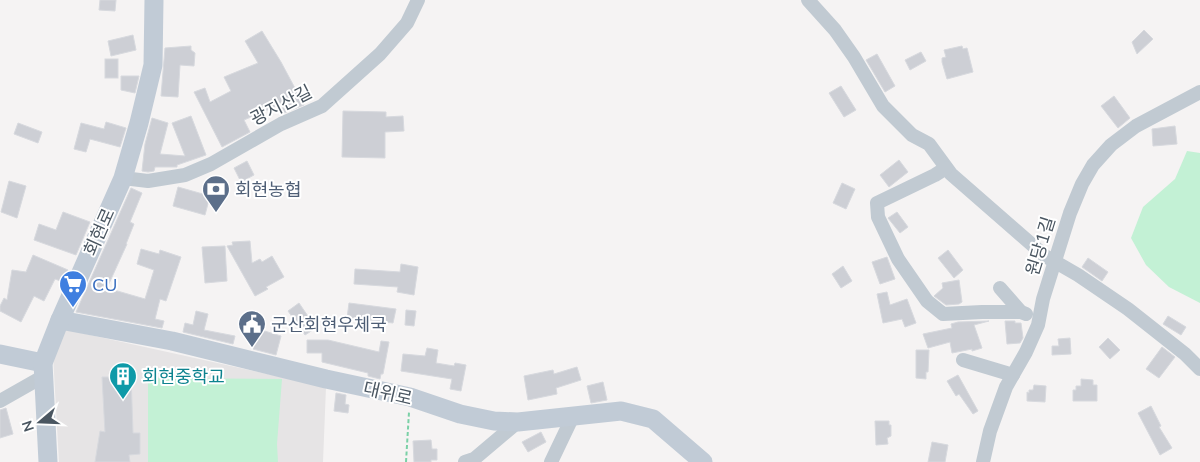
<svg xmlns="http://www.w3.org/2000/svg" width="1200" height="462" font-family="Mulish,'Noto Sans KR',sans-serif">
<rect width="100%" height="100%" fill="#f5f3f3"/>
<!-- education -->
<path fill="#e6e4e5" d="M63 329 326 387 323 462H59L53 355Z"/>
<!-- green -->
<g fill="#c3f1d5">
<path d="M1187 151 1200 153V303L1169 287 1146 265 1131 238 1143 207 1175 179Z"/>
<path d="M148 378 282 379 277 444 278 462H148Z"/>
</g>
<!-- building -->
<g fill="#cdcfd5" stroke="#d7d9de">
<path d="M100 0H116L115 11 99 10Z"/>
<path d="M1144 30 1153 39 1137 54 1132 42Z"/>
<path d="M262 31 281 62 304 105 284 113 279 105 244 120 250 132 222 147 194 92 205 88 210 102 231 91 224 77 258 63 245 41Z"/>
<path d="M133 35 136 50 111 56 108 41Z"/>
<path d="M191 46V50L195 53 194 66 180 65 178 97 161 96 165 48Z"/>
<path d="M962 46 963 49 967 48 973 72 947 79 942 62V58L946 57 944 50Z"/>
<path d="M921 52 926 61 910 70 905 60Z"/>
<path d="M877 54 895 86 885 92 866 60Z"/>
<rect x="105" y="59" width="13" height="19"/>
<path d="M121 76H139L135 93 121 90Z"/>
<path d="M841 86 856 110 844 117 829 93Z"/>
<path d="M1114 96 1130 118 1118 128 1101 106Z"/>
<path d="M343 111 386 112V117L403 116 404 131 385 132V158L342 157Z"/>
<path d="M191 116 206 155 177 165V167H155L154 171 148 172 142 171 145 144 152 118 168 123 160 154 185 156 172 123Z"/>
<path d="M106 122 126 128 120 147 90 139 86 152 74 149 81 123 104 129Z"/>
<path d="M18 123 42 132 38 143 14 134Z"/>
<path d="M1175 126 1177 144 1153 146 1152 129Z"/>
<path d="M899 160 908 172 889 187 880 175Z"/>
<path d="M247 161 254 175 241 182 234 168Z"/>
<path d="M9 181 26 186 17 218 1 212Z"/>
<path d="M842 183 855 189 846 209 833 203Z"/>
<path d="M178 187 210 196 205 215 173 206Z"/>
<path d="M131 188 142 193 130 222 134 224 126 244H127L107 288 145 299 154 270 137 264 141 249 159 254 160 250 181 257 166 301 160 299 155 319 164 321 162 328 76 312Z"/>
<path d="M63 212 90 222 76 255 34 240 39 224 56 230Z"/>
<path d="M897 212 908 227 900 233 888 218Z"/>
<path d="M250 241 252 263 260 259 262 262 272 256 284 277 266 287 268 289 255 296 227 246 233 245 232 242Z"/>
<path d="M225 246 227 281 205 283 202 247Z"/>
<path d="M948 250 963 270 954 278 938 258Z"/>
<path d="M33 255 68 270 63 282 55 279 44 301 34 296 21 322 0 311V306L4 298 7 300 12 270 26 272Z"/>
<path d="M887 257 895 279 880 284 872 262Z"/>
<path d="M1088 258 1108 272 1102 281 1082 267Z"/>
<path d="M401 264 418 267 414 295 397 292 398 287 354 284 355 269 400 272Z"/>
<path d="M843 266 852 281 841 288 832 274Z"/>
<path d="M959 280 962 302 959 304 946 305 934 296 943 288 942 283Z"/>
<path d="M887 292 890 305 907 299 916 323 905 327 902 319 883 323 877 294Z"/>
<path d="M299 303 316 328 305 335 288 311Z"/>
<path d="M349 303 396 309 393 323 347 318Z"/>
<path d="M406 310 416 311 414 326 405 325Z"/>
<path d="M196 311 208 314 204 330 235 336 233 344 183 332 185 323 193 325Z"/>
<path d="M1168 316 1186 327 1181 335 1163 324Z"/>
<path d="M989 321 974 325 982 348 972 351V349L952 353 950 342 928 348 923 334 952 328 951 324 958 322Z"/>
<path d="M1005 321H1015V323H1021L1023 338 1020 343 1007 344Z"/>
<path d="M258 329 281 336 276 355 253 349Z"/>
<path d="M1070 338 1071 354 1052 355V346H1059L1058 339Z"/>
<path d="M1108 338 1120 350 1110 359 1099 347Z"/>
<path d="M307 340H328L379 352 381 341 389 342 383 374H381L380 379 368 376V373L322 362V353H307Z"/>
<path d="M1162 347 1175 357 1159 378 1146 369Z"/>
<path d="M427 348 438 350 436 363 454 366 455 363 466 365 461 391 450 389 452 379 401 371 403 354 425 356Z"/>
<path d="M916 350H929L928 372H926V379L916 378Z"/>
<path d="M577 367 581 380 556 388 557 394 528 400 524 376 553 370 554 374Z"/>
<path d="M114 375H131L133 433H140V454L129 455 130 462H95L100 431 105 432 102 377H114Z"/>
<path d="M958 375 978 411 973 414 959 394 956 396 947 381Z"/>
<path d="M1081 379 1093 380V385H1097V401H1073V390H1076V386H1081Z"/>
<path d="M603 382 607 400 591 403 587 386Z"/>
<path d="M1034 385 1046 386 1045 402 1027 401V392L1029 393V390H1033Z"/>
<path d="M336 393 346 395 345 404 349 405 348 413 334 411Z"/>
<path d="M1151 406 1161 426 1159 427 1172 448 1160 455 1138 413Z"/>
<path d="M6 408 13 434 0 438V410Z"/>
<path d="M875 421H889V425H891V436L887 438 888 444 876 445Z"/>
<path d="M541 432 546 442 528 452 522 442Z"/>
<path d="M431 440 432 449H437V460H431V462H414L413 441Z"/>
<path d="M932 442 948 445 945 462H928Z"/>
</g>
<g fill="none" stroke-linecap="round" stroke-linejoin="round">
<!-- path -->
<path stroke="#7ad0a6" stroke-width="2" stroke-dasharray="4 2.5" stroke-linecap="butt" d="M406 462 409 412"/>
<!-- street -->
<g stroke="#c1cad2" stroke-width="14">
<path d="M808 0 835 30 854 57 883 106 912 135 929 144 951 174 1045 256 1078 275 1128 309 1185 354 1200 369"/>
<path d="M946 168 935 175 877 203 878 217 898 259 927 301 943 314 982 312H1021"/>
<path d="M123 178 148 181 185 175 211 164 281 124 322 106 380 54 407 23 418 0"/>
<path d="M1000 288 1021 312 1026 314"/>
<path d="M963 360 1013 375"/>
<path d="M0 401 44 376"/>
<path d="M465 462 474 459 518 422"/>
<path d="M551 462 573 416"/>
<path d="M983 462 990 431 1006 387 1026 352 1038 325 1043 299 1070 213 1082 184 1093 165 1111 145 1136 126 1200 92"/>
</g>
<!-- secondary -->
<g stroke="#c1cbd6" stroke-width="19">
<path d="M60 320 172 341 326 379 410 397 460 414 494 421 518 422 621 411 653 419 703 462"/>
<path d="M0 354 43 363"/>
<path d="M48 462 43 363 60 320 123 178 139 123 153 65 154 0"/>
</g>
</g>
<!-- icons -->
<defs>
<g id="bank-pin" transform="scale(1.4375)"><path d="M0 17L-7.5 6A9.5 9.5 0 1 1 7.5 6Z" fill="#5c6f8a" stroke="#fff"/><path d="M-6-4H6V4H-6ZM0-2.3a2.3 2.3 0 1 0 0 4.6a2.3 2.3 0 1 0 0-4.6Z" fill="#fff"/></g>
<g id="supermarket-pin" transform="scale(1.4375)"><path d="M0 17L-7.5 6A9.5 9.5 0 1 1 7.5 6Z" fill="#3f7fe0" stroke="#fff"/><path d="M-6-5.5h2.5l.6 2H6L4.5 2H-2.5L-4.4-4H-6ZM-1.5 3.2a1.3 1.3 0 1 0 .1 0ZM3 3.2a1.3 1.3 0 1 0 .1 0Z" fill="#fff"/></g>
<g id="civic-pin" transform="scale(1.4375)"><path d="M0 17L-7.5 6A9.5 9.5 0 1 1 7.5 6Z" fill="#5c6f8a" stroke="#fff"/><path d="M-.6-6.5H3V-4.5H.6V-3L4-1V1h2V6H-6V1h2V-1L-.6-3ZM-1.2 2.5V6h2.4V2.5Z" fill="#fff"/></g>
<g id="building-pin" transform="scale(1.4375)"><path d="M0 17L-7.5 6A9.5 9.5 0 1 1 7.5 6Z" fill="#0f9aa8" stroke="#fff"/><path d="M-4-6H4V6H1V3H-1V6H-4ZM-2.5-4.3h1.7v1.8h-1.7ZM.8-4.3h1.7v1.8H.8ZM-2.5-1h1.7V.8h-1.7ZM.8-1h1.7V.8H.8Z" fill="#fff"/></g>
</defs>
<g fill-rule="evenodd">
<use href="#bank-pin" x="216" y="189"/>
<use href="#supermarket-pin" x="73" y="284"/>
<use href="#civic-pin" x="252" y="324"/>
<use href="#building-pin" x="123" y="376"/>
</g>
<g text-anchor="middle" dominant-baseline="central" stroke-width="4" stroke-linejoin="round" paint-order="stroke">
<!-- street labels -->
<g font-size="18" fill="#4a5661" stroke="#fff">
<text transform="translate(281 105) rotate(-27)">광지산길</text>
<text transform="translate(99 232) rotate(-66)">회현로</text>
<text transform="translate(1040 246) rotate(-73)">원당1길</text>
<text transform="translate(388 393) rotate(13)">대위로</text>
</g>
<!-- service labels -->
<g font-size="18" fill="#4e5e75" stroke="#fff" text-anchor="start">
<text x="235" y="189">회현농협</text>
<text x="271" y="324">군산회현우체국</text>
</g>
<!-- shop labels -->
<g font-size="18" fill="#366cbe" stroke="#fff" text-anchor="start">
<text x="92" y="284">CU</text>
</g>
<!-- culture labels -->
<g font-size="18" fill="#0d838f" stroke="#fff" text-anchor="start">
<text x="142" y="376">회현중학교</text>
</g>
</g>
<!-- north arrow -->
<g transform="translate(40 422) rotate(251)" stroke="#ffffff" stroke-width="4" paint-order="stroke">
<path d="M0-4L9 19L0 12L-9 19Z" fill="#4a5661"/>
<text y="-8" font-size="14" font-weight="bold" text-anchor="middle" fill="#4a5661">N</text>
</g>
</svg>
